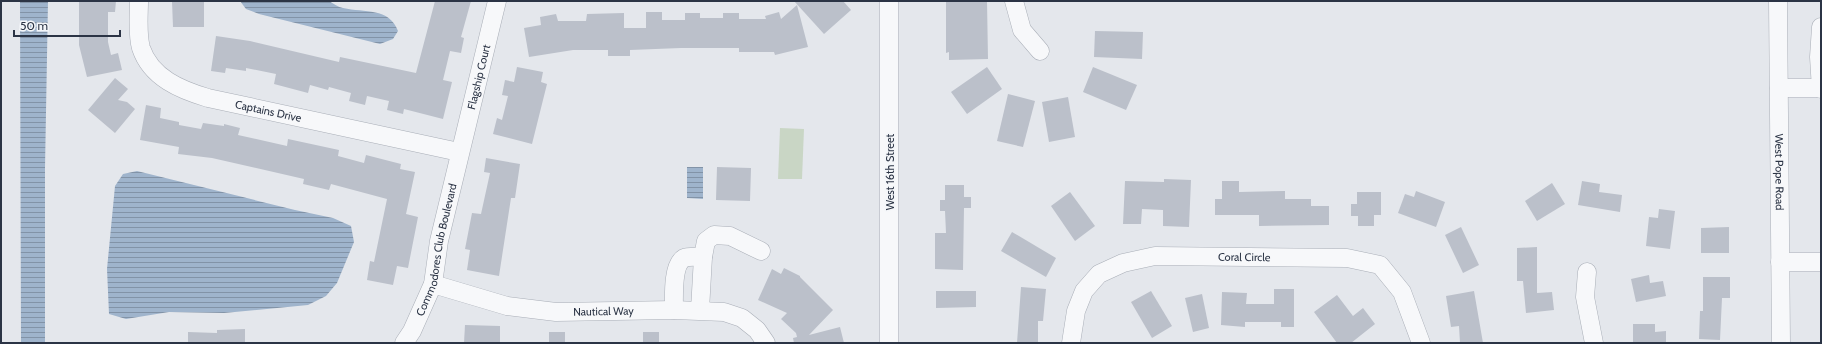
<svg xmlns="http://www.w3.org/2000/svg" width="1822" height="344" font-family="Cabin,sans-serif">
<defs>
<pattern id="water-rules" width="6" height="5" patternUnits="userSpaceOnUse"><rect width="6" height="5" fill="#9fb4cc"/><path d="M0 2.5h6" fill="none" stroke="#8293a7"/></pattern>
</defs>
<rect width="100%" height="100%" fill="#e4e7ec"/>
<!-- grass -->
<path fill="#c9d6c5" d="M780 128 804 129 802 179H778Z"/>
<!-- water -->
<g fill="url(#water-rules)">
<path d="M20 1H48L45 168V343H21Z"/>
<path d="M240 1H329C334 4 338 7 343 8 365 13 389 7 398 31L393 39 380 44 259 14 246 9Z"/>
<path d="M687 167H703V199L687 198Z"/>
<path d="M137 171 295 210 333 218 351 226 354 242 337 283 326 296 308 305 224 313 169 312 126 319 109 314 107 269 115 186 123 174Z"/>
</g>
<!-- building -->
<g fill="#bbc0ca">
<path d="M79 1H116L115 12H108V42L111 55 118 53 122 70 87 77 79 45Z"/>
<path d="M172 1H204V27H173Z"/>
<path d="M435 1H471L461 37 464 38 461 53 450 51 443 80 452 82 443 119 404 109 403 114 387 110 389 101 367 96 365 105 349 101 351 93 329 87 328 90 310 85 308 93 274 84 276 74 246 68V71L226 68 225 73 211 71 216 36 250 41 339 62 340 57 416 73Z"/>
<path d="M794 1H843L851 10 824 34Z"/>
<path d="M946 1H987L988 59 949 60V52L946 53Z"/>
<path d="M797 5 808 47 775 55 774 52H739V48H681L630 50V56H608V50H573L529 57 524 28 541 25 540 17 556 14 558 21H586L587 14 624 13V28H646V12H662V20H685V13H700V18H723V13H739V19H766L765 16 779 12 781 19Z"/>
<path d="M1095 31 1143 32 1142 59 1094 57Z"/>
<path d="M517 67 543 72 541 82 547 84 532 144 493 134 497 118 502 120 508 96 502 95 505 80 514 82Z"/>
<path d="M987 67 1002 89 967 114 951 92Z"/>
<path d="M1093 67 1137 85 1126 110 1083 92Z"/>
<path d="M115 78 128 89 118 100 127 102 135 109 115 133 88 110Z"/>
<path d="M1008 94 1035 101 1023 147 997 141Z"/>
<path d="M1068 97 1075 137 1049 142 1042 102Z"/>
<path d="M146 105 161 108 160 118 179 122V125L201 129 203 123 224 126V124L240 128 238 135 287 146 288 139 339 150 338 156 364 163 366 155 401 164 400 169 415 172 406 214 418 217 408 268 397 266 393 285 367 280 370 261 374 262 387 199 331 184 329 190 303 184 304 179 212 158 178 154 179 147 140 140Z"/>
<path d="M486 158 520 164 515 198H511L499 276 467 270 470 250 465 249 472 213 481 214 490 173 484 172Z"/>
<path d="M717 167 751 168 750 201 716 200Z"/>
<path d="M1164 179 1191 180 1189 227 1163 226V210L1142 209 1141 224H1123L1125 181 1164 182Z"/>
<path d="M1222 181H1239V192L1285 191V199H1311V206H1329V225L1259 226V215H1215V199H1222Z"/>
<path d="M1582 181 1600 184 1599 192 1622 195 1620 212 1578 205Z"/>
<path d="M1552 183 1565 204 1537 221 1525 201Z"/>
<path d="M945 185H964V197H971V208H964L963 270 935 269V233H946L945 211H940V200H945Z"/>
<path d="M1416 191 1445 202 1436 227 1398 213 1405 194 1414 197Z"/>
<path d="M1070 192 1095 226 1075 241 1051 206Z"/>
<path d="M1357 192H1381V215H1374V226H1358V216H1351V204H1357Z"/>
<path d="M1659 209 1675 211 1670 249 1646 246 1649 217 1658 218Z"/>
<path d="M1461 227 1479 265 1463 273 1445 235Z"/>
<path d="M1729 227V253H1701V228Z"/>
<path d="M1012 232 1056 258 1046 277 1001 251Z"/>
<path d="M1537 247V293L1552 292 1554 310 1526 313 1523 281H1517V248Z"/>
<path d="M784 268 800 276V277L833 310 809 335 840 327 844 343H794L793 338 797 337 796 333 781 319 787 313 758 300 772 269 781 274Z"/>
<path d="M1649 275 1650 283 1663 281 1666 296 1636 302 1631 279Z"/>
<path d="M1703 277H1730V298H1722L1720 340 1699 339 1700 311H1703Z"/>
<path d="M1021 287 1046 289 1043 321H1038V343H1017Z"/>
<path d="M1274 289H1294V327H1281V322H1245V327L1221 325 1222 292 1247 293 1246 304H1274Z"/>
<path d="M936 291H976V307L936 308Z"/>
<path d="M1151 291 1172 326 1152 338 1131 302Z"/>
<path d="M1474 291 1483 343H1460L1459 326 1451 327 1446 296Z"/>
<path d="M1202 294 1209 328 1193 332 1185 298Z"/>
<path d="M1337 295 1353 316 1363 308 1375 324 1351 343H1337L1314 312Z"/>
<path d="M1633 324H1655V332L1666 331V343H1633Z"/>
<path d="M465 325 500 326V343H464Z"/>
<path d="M245 329V343H188V332L217 333V330Z"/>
<rect x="549" y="332" width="16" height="11"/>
<rect x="643" y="332" width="16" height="11"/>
</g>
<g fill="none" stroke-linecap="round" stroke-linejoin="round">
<!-- minor casing -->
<g stroke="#a9aeb7" stroke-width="19">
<g id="minor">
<path id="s1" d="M139 1C139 15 137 34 141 48 151 78 181 90 208 98L459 152"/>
<path d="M889 1V343"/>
<path d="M1014 1 1022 30 1040 51"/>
<path id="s2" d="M1778 1 1781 343"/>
<path d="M1821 27 1819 57 1821 89"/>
<path d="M1779 88H1821"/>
<path d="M1780 262H1821"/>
<path d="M1587 272 1585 297 1594 343"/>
<path id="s3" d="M433 284 507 306 556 312 674 310 724 312 742 318 757 330 766 343"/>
<path d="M674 310C674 298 672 265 684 258 689 256 697 257 703 257"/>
<path d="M700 310 703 257 706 241 714 235 730 236 761 251"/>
<path id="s4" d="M404 343 412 331 433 284 439 241 497 1"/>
<path id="s5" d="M1071 343 1076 311 1084 291 1099 274 1123 263 1155 256 1347 258 1380 265 1402 292 1421 343"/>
</g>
</g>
<!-- minor -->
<use href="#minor" stroke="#f7f8fa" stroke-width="18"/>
</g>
<g text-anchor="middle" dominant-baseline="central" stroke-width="3" stroke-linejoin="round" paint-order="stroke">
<!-- street labels -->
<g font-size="11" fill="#2b3445" stroke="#f4f6f9">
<text stroke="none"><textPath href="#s4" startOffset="278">Flagship Court</textPath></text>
<text stroke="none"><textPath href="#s1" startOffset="196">Captains Drive</textPath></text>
<text transform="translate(890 172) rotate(-90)">West 16th Street</text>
<text stroke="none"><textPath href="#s2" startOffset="171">West Pope Road</textPath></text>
<text stroke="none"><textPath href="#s4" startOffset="100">Commodores Club Boulevard</textPath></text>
<text stroke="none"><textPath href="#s5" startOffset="225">Coral Circle</textPath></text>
<text stroke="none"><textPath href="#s3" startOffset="174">Nautical Way</textPath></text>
</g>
</g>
<!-- border -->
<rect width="1822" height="344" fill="none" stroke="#2b3445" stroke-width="4"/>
<!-- scale -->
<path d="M14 30v6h106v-6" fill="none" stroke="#2b3445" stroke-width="2"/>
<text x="20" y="30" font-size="12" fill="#2b3445" stroke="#f4f6f9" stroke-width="3" paint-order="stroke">50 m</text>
</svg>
